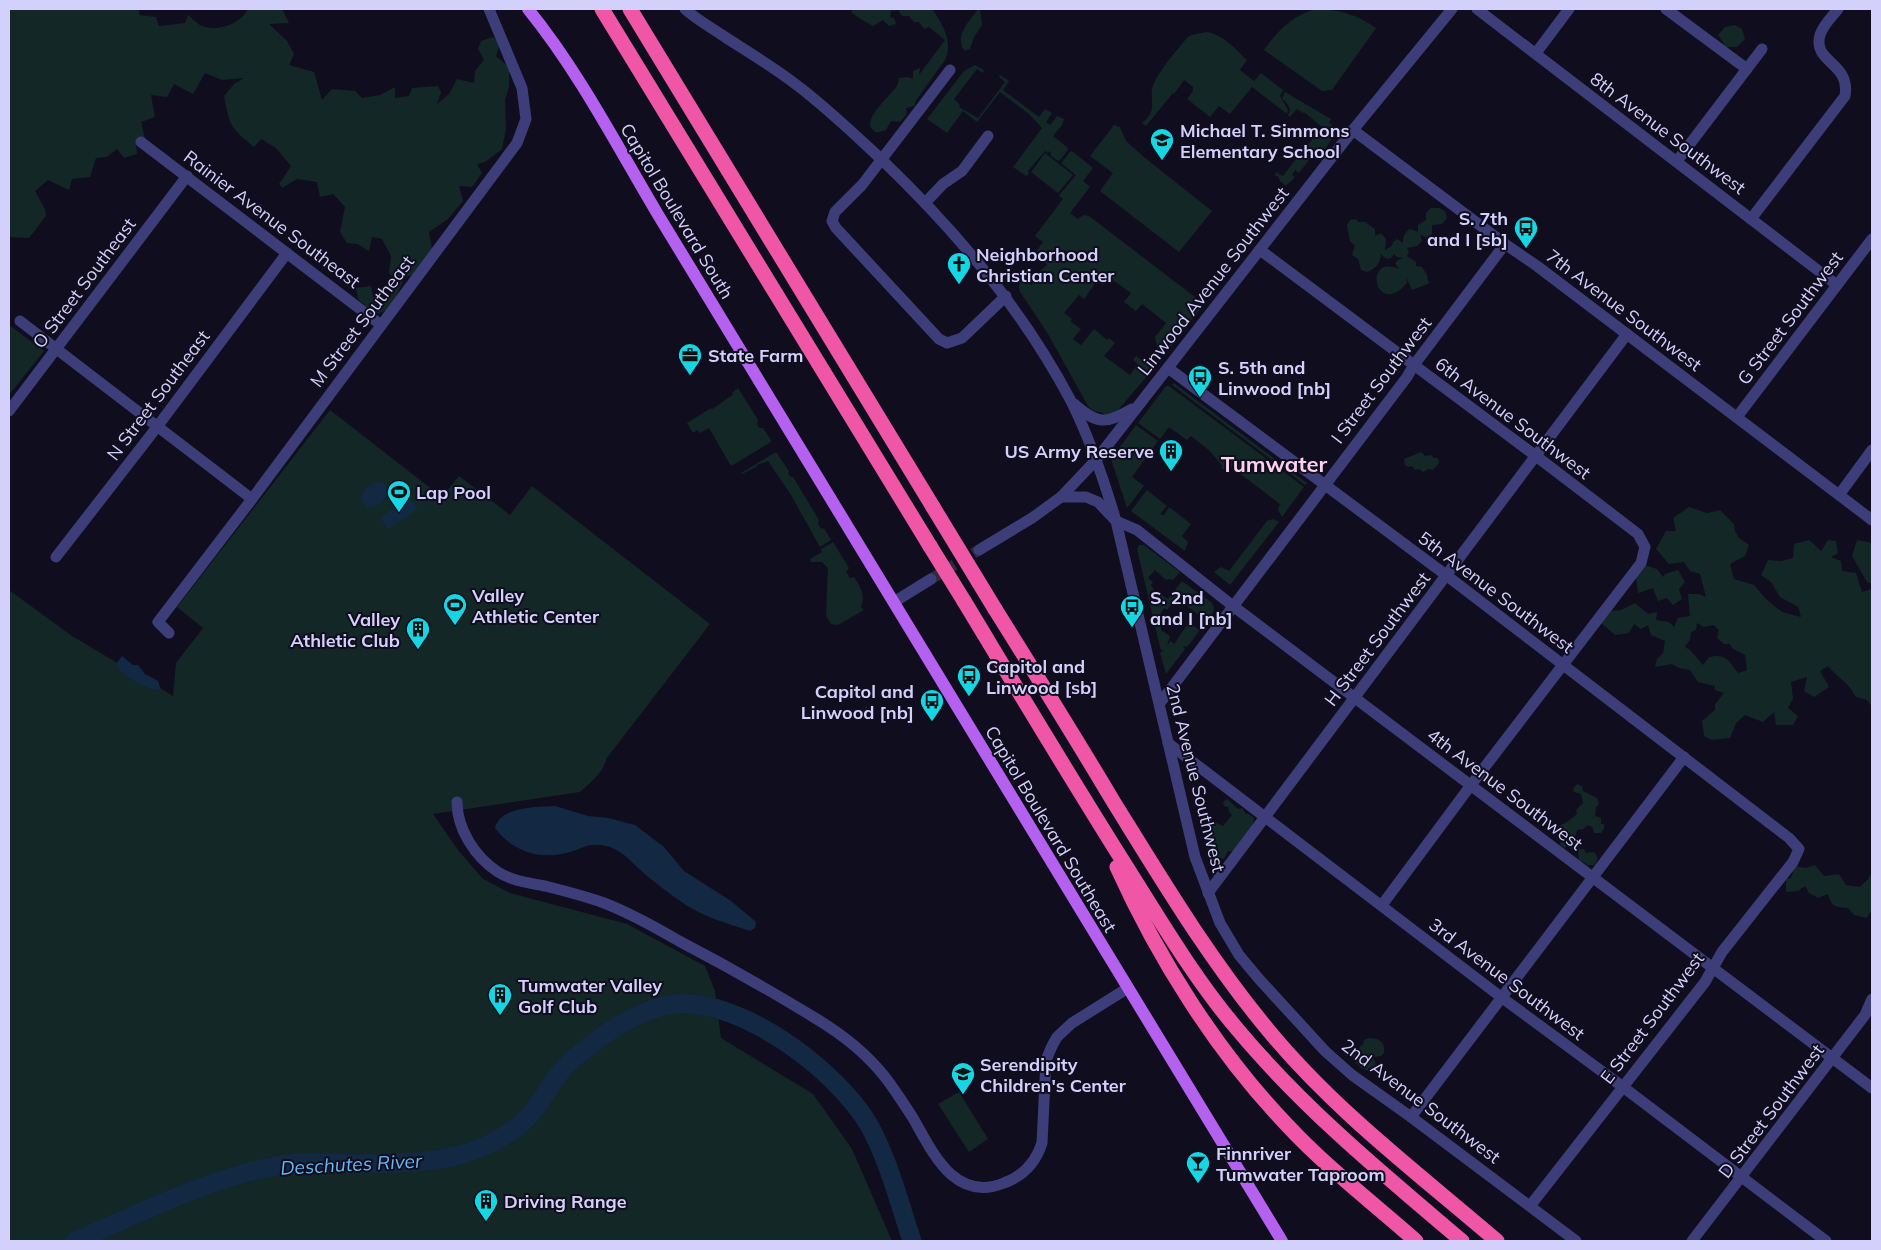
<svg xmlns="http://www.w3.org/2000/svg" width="1881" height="1250" font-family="Mulish,sans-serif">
<rect width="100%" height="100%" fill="#100e1e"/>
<!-- green -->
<g fill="#122726" fill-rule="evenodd">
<path d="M9 9H139V15L156 17 159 26 185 23 188 15C192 18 196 23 200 25 216 33 241 24 248 9H282L289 23 269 24 287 41 294 54 289 65 314 72 322 100 332 89 355 91 362 98 380 95 395 87V98L409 96 412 88 438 86 441 92 437 104 449 94 457 79 474 83 475 71 484 60 478 49 481 41 493 37 500 44 496 56 509 67V87L505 100 506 129 502 149 485 162 477 164 482 173 472 187 459 186 463 201 448 219 429 232 432 249 413 275 405 277 391 308 375 315 358 299 356 288 371 286 373 297 386 301 399 283 389 273 391 256 382 239 372 237 369 251 357 244 347 243 340 232 345 207 333 194 320 197 317 182 297 179 282 188 279 184 291 166 276 148 261 139 254 147C230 127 230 127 224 96L234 84 244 78 222 80 205 73 193 94 174 84 167 97 151 95 155 117 141 122 145 139 136 143 137 154 124 158 117 149 107 157 96 158 90 177 72 179 69 190 48 180 35 191 45 209 46 216 29 238 10 237 9 240Z"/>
<path d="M853 9H932C942 23 954 43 945 60L917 99 914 106 906 108 907 114 900 122 891 121 886 130C880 132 876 134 872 129 863 118 891 95 897 86 897 85 899 80 899 78L907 77 913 79V71L920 68 919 75 945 40 929 27 924 29 919 22H914L909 16H902L898 10 891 11 890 17 894 18 896 24 889 26 883 20 873 26 859 18 851 12Z"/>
<path d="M978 9H980L982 25 974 37 970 49 965 51C953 36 970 21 978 9Z"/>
<path d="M1316 9C1338 9 1358 15 1376 28L1332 90 1322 91 1264 50C1277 31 1293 15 1316 9Z"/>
<path d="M1735 25 1742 29 1745 39 1737 47H1726L1718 35 1725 27Z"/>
<path d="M1206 32C1223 34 1235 49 1247 60L1240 70 1254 81 1261 73 1283 90 1280 96 1288 110 1287 114 1252 87 1230 114 1219 106 1210 117 1187 99 1193 91V87L1184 80 1174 94 1173 93 1146 126 1142 123C1160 109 1147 99 1154 83 1159 71 1179 47 1188 37L1192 35Z"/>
<path d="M975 65 984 70 983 73 977 69 954 99 960 105 959 107 978 118 1005 82 999 77 1000 75 1009 81 1003 90 1039 117 1045 109 1052 113 1046 122 1050 125 1057 116 1064 119 1062 125 1053 136 1067 147 1068 150 1060 160 1058 161 1050 155 1051 153 1049 151 1048 153 1045 151 1028 171 1029 174 1026 176 1013 167 1042 128 1029 114 1000 92 977 122 963 111 947 133 927 119 964 71Z"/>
<path d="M1285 92 1331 119 1329 122 1335 128 1336 132 1326 148 1312 156 1299 173 1295 170 1292 175 1295 177 1286 186 1280 181 1278 176H1275L1276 172 1283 176 1299 155 1294 150V148L1302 152 1322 127 1304 112 1303 113 1297 109 1290 117 1288 115C1293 108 1286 103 1282 98Z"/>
<path d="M1114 125 1120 127 1126 141 1145 158 1212 211 1179 252 1100 191 1113 173 1090 156Z"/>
<path d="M1072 151 1093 168 1083 181 1090 187 1070 213 1078 219 1084 215 1089 216 1204 304 1164 355 1158 350 1155 337 1166 323 1142 304 1136 311 1124 302 1131 293 1110 278 1103 285 1096 280 1093 283 1094 285 1084 299 1079 295 1064 313 1072 319 1070 321 1081 329 1073 339 1081 345 1094 329 1107 340 1109 338 1115 343 1104 356 1130 375 1138 364 1133 360 1136 356 1153 369 1119 409 1113 413 1104 415 1103 413C1096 411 1093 412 1088 406L1048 334 1019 290V286L1022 279 1024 281 1025 279 1031 285 1035 281 1032 277 1047 265 1040 257 1035 259V253L1043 242 1035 236 1063 199 1059 196 1061 193 1076 175 1062 164V162L1070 152Z"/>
<path d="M1045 153 1073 175 1058 193 1031 172Z"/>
<path d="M1431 208H1439L1445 211 1447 218 1442 224 1432 225V234L1428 238 1420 235 1422 241 1417 246 1407 248 1409 251 1407 256 1416 262V266L1422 267 1427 275 1428 281 1430 283 1412 290 1406 277 1407 283C1375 320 1362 253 1399 269L1395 263 1398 260 1403 258 1397 257 1394 254 1390 259 1385 258 1381 254C1380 264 1376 268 1367 272L1361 270 1358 259 1352 255 1355 246 1350 241 1347 225 1350 220 1356 219 1358 222H1365L1375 229V236L1381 233 1386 239 1385 250 1392 246 1393 242 1397 239 1403 243C1403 236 1404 233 1410 229L1418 232V225L1426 220V213Z"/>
<path d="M9 325 44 351 9 395Z"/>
<path d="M1174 383 1307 483 1305 485 1172 385Z"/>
<path d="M1166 386H1169L1304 487 1282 517 1278 510 1280 504 1230 466 1226 471 1221 468 1222 466 1210 451 1191 436 1187 440 1169 427 1160 439 1138 423Z"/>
<path d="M738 388 758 420 757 424 759 428H763L771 440V442L731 466 709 428 700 433 697 430 693 433 687 423 711 408 712 409C720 405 725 399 733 395L732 393Z"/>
<path d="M330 410 442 497 459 476 510 515 532 486 710 624 606 759C604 772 590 783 580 792L433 814 458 850 483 879 510 893 627 924 705 966 715 991 721 1038 813 1094 852 1149 892 1241H9V590L72 636 173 696 176 663 203 628 177 607Z"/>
<path d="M1136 425 1158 441 1132 477 1144 486 1127 508 1111 459Z"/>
<path d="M776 452 789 471 788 474 791 477H793L819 520 818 522 819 526 822 529 824 528 831 540 820 547 791 495 768 461 757 465 756 467 742 474 741 473Z"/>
<path d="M1421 452 1425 456 1431 455 1434 458H1438L1439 463 1433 470 1428 469 1423 472 1419 469 1415 470 1412 466 1409 467 1405 465 1404 459Z"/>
<path d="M1147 490 1167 506 1161 513V515H1164L1169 507 1191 524 1182 536 1188 542 1185 551 1131 511Z"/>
<path d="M1689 507 1707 513 1720 510 1734 524 1735 531 1739 538 1749 545 1745 556 1730 564 1734 579 1754 585 1767 600 1782 612 1801 617 1798 607 1780 597 1771 582 1761 575 1768 560 1781 561 1793 558 1794 544 1809 540 1821 551 1828 540 1836 541 1838 553 1831 557 1841 561 1842 571 1856 573 1862 592 1872 589V707L1867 700 1856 697C1847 681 1839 679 1828 666L1820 671 1829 687 1814 697 1804 691 1807 677 1791 682 1793 699 1788 708 1798 716 1793 725H1776L1774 712 1763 722 1745 715 1736 723 1730 738 1712 740 1704 736 1702 721 1715 710V704L1724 693 1715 690V686L1698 682 1690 670 1679 668 1672 664 1655 667 1657 659 1663 653 1665 641 1651 635 1648 625 1641 629 1634 624 1629 633 1615 635 1601 623 1609 611 1621 610 1635 603 1648 614 1657 612 1656 620 1669 622 1674 627 1678 618 1690 616 1688 594H1699L1706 597 1700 574 1690 571 1684 562 1669 564 1656 549 1666 531H1676L1673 518ZM1697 623 1704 627 1714 625 1719 630 1717 638 1724 644H1730L1732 648 1745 655 1747 670 1738 673C1728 660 1727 653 1709 657L1703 665 1690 650 1685 647 1690 640 1691 632 1696 630Z"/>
<path d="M1273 519 1279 522 1230 585 1214 572 1221 567 1229 571 1267 521Z"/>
<path d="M1857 540 1872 543V584L1867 582 1852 556Z"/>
<path d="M833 542 849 568 846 572 850 578 854 577C860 586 866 595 861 607L864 610 838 625 831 624 826 616 828 568 822 562H811L810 559 822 552 821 549Z"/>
<path d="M1139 545H1144L1180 572 1173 580 1169 579 1166 580 1155 570 1148 578 1153 582 1151 585 1154 590 1168 599 1182 581 1211 602C1217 610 1212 614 1207 621L1187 606 1188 604 1187 603H1183L1180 607 1173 602 1167 610 1164 608 1161 613V630L1170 636 1167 645 1171 641 1174 644 1187 625 1191 624 1200 630 1187 647 1184 646 1183 647 1185 649 1166 674 1160 653 1164 650H1161L1160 647 1137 549Z"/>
<path d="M1644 565 1657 569 1663 577 1665 574 1678 570 1685 582 1679 589 1682 599 1673 605 1667 598 1658 601 1653 588 1638 593 1636 577Z"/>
<path d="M1577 784 1582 786 1583 791 1597 798 1599 804 1596 807 1595 816 1601 818V824H1604V829L1601 833H1594L1593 828 1588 825 1583 829 1577 830 1575 838 1571 839 1572 844 1575 843 1580 849H1584L1586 853 1594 852 1598 858 1595 865H1588L1579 860 1578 852 1571 849 1570 845 1564 848 1560 845 1561 839 1565 837 1562 833H1558L1557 827C1565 823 1572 819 1577 814L1576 810 1583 803 1581 794 1574 792 1573 788Z"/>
<path d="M1227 799 1238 809 1242 808 1246 814H1249L1254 818 1253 824 1236 852 1228 851 1224 859 1214 856 1207 849 1210 843 1207 835 1210 826 1215 822 1223 826 1232 815 1228 810 1229 807 1224 806 1223 802Z"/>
<path d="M1815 865 1824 876 1839 874 1846 885 1860 887 1869 878 1870 875 1872 874V909L1867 918 1854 915 1848 908C1836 907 1831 907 1828 894L1818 898 1809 893 1805 886 1798 891 1786 892V879L1791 878 1795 866 1806 868Z"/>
<path d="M1369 1038C1379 1038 1386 1042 1384 1053L1381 1056 1373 1057 1377 1067 1374 1072C1364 1072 1355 1065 1352 1056H1346L1342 1051 1355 1047 1356 1051 1363 1044 1364 1040Z"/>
<path d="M959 1092 988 1139 969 1152 938 1104Z"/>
</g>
<!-- water -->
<g fill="#122843">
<path d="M377 482H383L388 490C386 501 379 508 367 507L361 500C362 490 368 485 377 482Z"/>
<path d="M410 498 418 509 388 529 380 517Z"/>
<path d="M122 656 133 665H138L145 674 158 681 161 690C150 692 118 674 116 664Z"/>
<path d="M555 806 588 816 608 818 635 825 664 847 684 871 731 901 756 922 755 928 750 931C728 924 705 917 686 905 670 894 652 881 637 867 629 859 621 851 610 847 588 841 584 849 566 853 538 860 512 851 495 828 500 806 538 807 555 806Z"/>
</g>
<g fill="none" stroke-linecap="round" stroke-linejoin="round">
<!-- river -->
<path stroke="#122843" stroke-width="19" d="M75 1241C141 1213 218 1173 289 1164 314 1161 337 1164 362 1164 393 1164 434 1162 464 1154 489 1146 518 1131 534 1110 545 1097 552 1080 564 1068 574 1056 591 1045 604 1035 623 1022 646 1009 669 1005 736 993 837 1070 869 1125 889 1161 899 1202 912 1241"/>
<!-- minor-tunnel -->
<path stroke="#2d2b3f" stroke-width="11" stroke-dasharray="11 5.5" stroke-linecap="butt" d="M931 579 979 550"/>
<!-- minor -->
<g stroke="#3d3e79" stroke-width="11">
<path d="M685 9C697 20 712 28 725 37 750 53 775 68 798 86 827 108 853 133 880 158 955 230 1022 308 1071 401 1090 439 1104 480 1116 521L1195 857 1220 923 1239 955 1259 979 1325 1051 1352 1075 1411 1117 1576 1241"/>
<path d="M1477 9 1837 285"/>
<path d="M1666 9 1747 69"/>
<path d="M1536 53 1569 9"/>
<path d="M950 70 862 185 835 212 832 221 836 228 939 339 947 343 962 338 1006 296"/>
<path d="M1353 130 1505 244 1537 266 1872 520"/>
<path d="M141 142 381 325"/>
<path d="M1677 161 1762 49"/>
<path d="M925 203 943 184 962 171 988 136"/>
<path d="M1751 219 1845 96C1851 62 1812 63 1820 35 1823 25 1832 17 1838 9"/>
<path d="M1260 250 1536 456 1638 534 1645 547 1641 563 1471 785 1382 905"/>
<path d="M20 321 252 499"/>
<path d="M1168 368 1446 575 1789 838 1799 849 1793 862 1722 952 1705 982 1530 1206"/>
<path d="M1074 404C1098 425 1105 424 1132 409"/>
<path d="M9 411 187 176"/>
<path d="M1737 417 1872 239"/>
<path d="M1839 495 1872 450"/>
<path d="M1061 497H1086L1098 502 1116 521 1137 530 1233 606 1872 1088"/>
<path d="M979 550 1032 518 1061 497 1096 460 1353 130 1452 9"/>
<path d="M56 557 157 427 287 253"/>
<path d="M894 602 931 579"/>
<path d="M169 633 158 622 252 499 517 143 526 119 522 88 489 9"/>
<path d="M1160 703 1407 377 1414 365 1505 244"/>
<path d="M1168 743 1501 997 1623 1087 1826 1241"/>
<path d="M457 802C457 829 475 857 498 872 512 881 530 883 545 886 565 891 585 896 604 903 630 913 655 927 679 941 725 965 771 991 815 1018 842 1034 866 1053 885 1077 895 1090 904 1104 913 1118 933 1153 955 1203 1004 1183 1023 1176 1036 1162 1042 1143L1046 1060 1052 1046 1057 1037 1072 1023 1128 988"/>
<path d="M1208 893 1627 334"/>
<path d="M1411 1117 1684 757"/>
<path d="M1692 1241 1865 1015 1872 999"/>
</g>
<!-- major -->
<path stroke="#b561f0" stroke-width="12" d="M528 9C579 72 616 144 657 213L1282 1241"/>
<!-- highway -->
<g stroke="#ef56a6" stroke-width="15">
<path d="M602 9 930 546"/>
<path d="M630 9 933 507"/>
<path d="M964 601C1019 692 1074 784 1131 874 1165 928 1197 982 1238 1030 1304 1109 1383 1174 1462 1241"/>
<path d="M995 609C1035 673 1075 737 1113 801 1162 880 1209 959 1269 1031 1335 1111 1419 1174 1497 1241"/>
<path d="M1117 867C1158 958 1217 1052 1287 1125 1326 1167 1373 1203 1416 1241"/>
</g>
<!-- highway-bridge -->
<g stroke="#ef56a6" stroke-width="15">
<path d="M933 507 995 609"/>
<path d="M930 546 964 601"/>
</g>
</g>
<!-- icons -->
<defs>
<g id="school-pin" transform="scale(1.25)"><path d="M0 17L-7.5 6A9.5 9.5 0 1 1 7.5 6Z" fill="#15d6e2" stroke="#100e1e"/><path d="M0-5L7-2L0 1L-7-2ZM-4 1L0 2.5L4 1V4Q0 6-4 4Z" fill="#111"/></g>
<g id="bus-pin" transform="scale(1.25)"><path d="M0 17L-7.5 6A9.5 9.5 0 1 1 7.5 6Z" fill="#15d6e2" stroke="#100e1e"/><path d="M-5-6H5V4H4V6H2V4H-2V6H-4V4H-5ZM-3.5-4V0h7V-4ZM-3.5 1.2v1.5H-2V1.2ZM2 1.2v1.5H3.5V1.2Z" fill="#111"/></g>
<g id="church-pin" transform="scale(1.25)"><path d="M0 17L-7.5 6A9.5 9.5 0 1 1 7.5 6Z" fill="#15d6e2" stroke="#100e1e"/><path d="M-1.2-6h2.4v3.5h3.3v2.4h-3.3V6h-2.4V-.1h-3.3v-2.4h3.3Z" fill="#111"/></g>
<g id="office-pin" transform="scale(1.25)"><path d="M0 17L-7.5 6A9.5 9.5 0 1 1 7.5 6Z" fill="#15d6e2" stroke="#100e1e"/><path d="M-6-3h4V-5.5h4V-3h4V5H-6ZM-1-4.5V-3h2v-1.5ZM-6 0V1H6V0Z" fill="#111"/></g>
<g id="building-pin" transform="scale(1.25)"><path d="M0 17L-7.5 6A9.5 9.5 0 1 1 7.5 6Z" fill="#15d6e2" stroke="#100e1e"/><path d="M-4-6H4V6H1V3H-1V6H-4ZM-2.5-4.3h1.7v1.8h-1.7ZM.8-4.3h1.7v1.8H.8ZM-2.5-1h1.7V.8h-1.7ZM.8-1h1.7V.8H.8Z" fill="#111"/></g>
<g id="stadium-pin" transform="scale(1.25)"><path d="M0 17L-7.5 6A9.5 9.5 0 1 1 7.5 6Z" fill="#15d6e2" stroke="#100e1e"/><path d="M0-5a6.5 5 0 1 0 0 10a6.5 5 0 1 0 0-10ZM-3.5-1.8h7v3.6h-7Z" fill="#111"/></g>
<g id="bar-pin" transform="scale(1.25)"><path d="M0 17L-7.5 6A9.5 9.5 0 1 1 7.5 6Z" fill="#15d6e2" stroke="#100e1e"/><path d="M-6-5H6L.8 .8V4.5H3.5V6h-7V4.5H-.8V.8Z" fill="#111"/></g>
</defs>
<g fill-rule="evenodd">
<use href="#school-pin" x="1162" y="140"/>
<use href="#bus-pin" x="1526" y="228"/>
<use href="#church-pin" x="959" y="264"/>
<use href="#office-pin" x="690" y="355"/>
<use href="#bus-pin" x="1200" y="377"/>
<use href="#building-pin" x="1171" y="451"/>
<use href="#stadium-pin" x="399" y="492"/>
<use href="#stadium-pin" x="455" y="605"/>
<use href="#bus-pin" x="1132" y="607"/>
<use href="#building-pin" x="418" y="629"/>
<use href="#bus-pin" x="969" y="676"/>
<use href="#bus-pin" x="932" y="701"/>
<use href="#building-pin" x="500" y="995"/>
<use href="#school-pin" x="963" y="1074"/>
<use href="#bar-pin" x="1198" y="1163"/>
<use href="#building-pin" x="486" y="1201"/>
</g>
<g text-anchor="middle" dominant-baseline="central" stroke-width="4" stroke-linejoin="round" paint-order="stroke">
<!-- poi labels -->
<g font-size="18" font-weight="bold" fill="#d3d0fb" stroke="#100e1e" text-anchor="start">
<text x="1180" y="130">Michael T. Simmons<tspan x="1180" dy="21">Elementary School</tspan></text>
<text x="1508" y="218" text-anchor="end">S. 7th<tspan x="1508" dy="21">and I [sb]</tspan></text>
<text x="976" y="254">Neighborhood<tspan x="976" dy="21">Christian Center</tspan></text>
<text x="708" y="355">State Farm</text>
<text x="1218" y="367">S. 5th and<tspan x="1218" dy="21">Linwood [nb]</tspan></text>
<text x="1154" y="451" text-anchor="end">US Army Reserve</text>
<text x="416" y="492">Lap Pool</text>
<text x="472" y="595">Valley<tspan x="472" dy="21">Athletic Center</tspan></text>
<text x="1150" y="597">S. 2nd<tspan x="1150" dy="21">and I [nb]</tspan></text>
<text x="400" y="619" text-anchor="end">Valley<tspan x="400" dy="21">Athletic Club</tspan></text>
<text x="986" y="666">Capitol and<tspan x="986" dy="21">Linwood [sb]</tspan></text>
<text x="914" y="691" text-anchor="end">Capitol and<tspan x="914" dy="21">Linwood [nb]</tspan></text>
<text x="518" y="985">Tumwater Valley<tspan x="518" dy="21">Golf Club</tspan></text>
<text x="980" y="1064">Serendipity<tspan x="980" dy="21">Children's Center</tspan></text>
<text x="1216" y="1153">Finnriver<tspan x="1216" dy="21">Tumwater Taproom</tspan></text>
<text x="504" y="1201">Driving Range</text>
</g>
<!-- street labels -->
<g font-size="18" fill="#d3d0fb" stroke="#100e1e">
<text transform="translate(1668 133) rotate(37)">8th Avenue Southwest</text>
<text transform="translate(677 211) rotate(59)">Capitol Boulevard South</text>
<text transform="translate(272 219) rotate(37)">Rainier Avenue Southeast</text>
<text transform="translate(1213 281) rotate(-52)">Linwood Avenue Southwest</text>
<text transform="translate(84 283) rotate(-53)">O Street Southeast</text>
<text transform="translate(1624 310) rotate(37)">7th Avenue Southwest</text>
<text transform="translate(1790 318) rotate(-53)">G Street Southwest</text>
<text transform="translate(362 321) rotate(-53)">M Street Southeast</text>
<text transform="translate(1381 380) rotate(-53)">I Street Southwest</text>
<text transform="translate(158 395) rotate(-53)">N Street Southeast</text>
<text transform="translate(1513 418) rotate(37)">6th Avenue Southwest</text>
<text transform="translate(1496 592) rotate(37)">5th Avenue Southwest</text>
<text transform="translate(1377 639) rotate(-53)">H Street Southwest</text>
<text transform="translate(1196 778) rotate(76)">2nd Avenue Southwest</text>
<text transform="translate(1505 789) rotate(37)">4th Avenue Southwest</text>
<text transform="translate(1051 829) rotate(59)">Capitol Boulevard Southeast</text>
<text transform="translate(1507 979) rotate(37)">3rd Avenue Southwest</text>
<text transform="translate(1652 1018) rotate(-53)">E Street Southwest</text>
<text transform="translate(1421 1101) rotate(37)">2nd Avenue Southwest</text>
<text transform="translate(1771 1111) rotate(-53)">D Street Southwest</text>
</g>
<!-- water labels -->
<g font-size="19" font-style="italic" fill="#67b7f1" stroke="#100e1e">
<text transform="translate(351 1164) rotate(-3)">Deschutes River</text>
</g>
<!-- district labels -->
<g font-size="22" font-weight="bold" fill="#fbd1ed" stroke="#100e1e">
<text x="1274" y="464">Tumwater</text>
</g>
</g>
<!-- border -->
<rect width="1881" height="1250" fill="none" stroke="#d3d0fb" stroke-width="20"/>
</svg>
